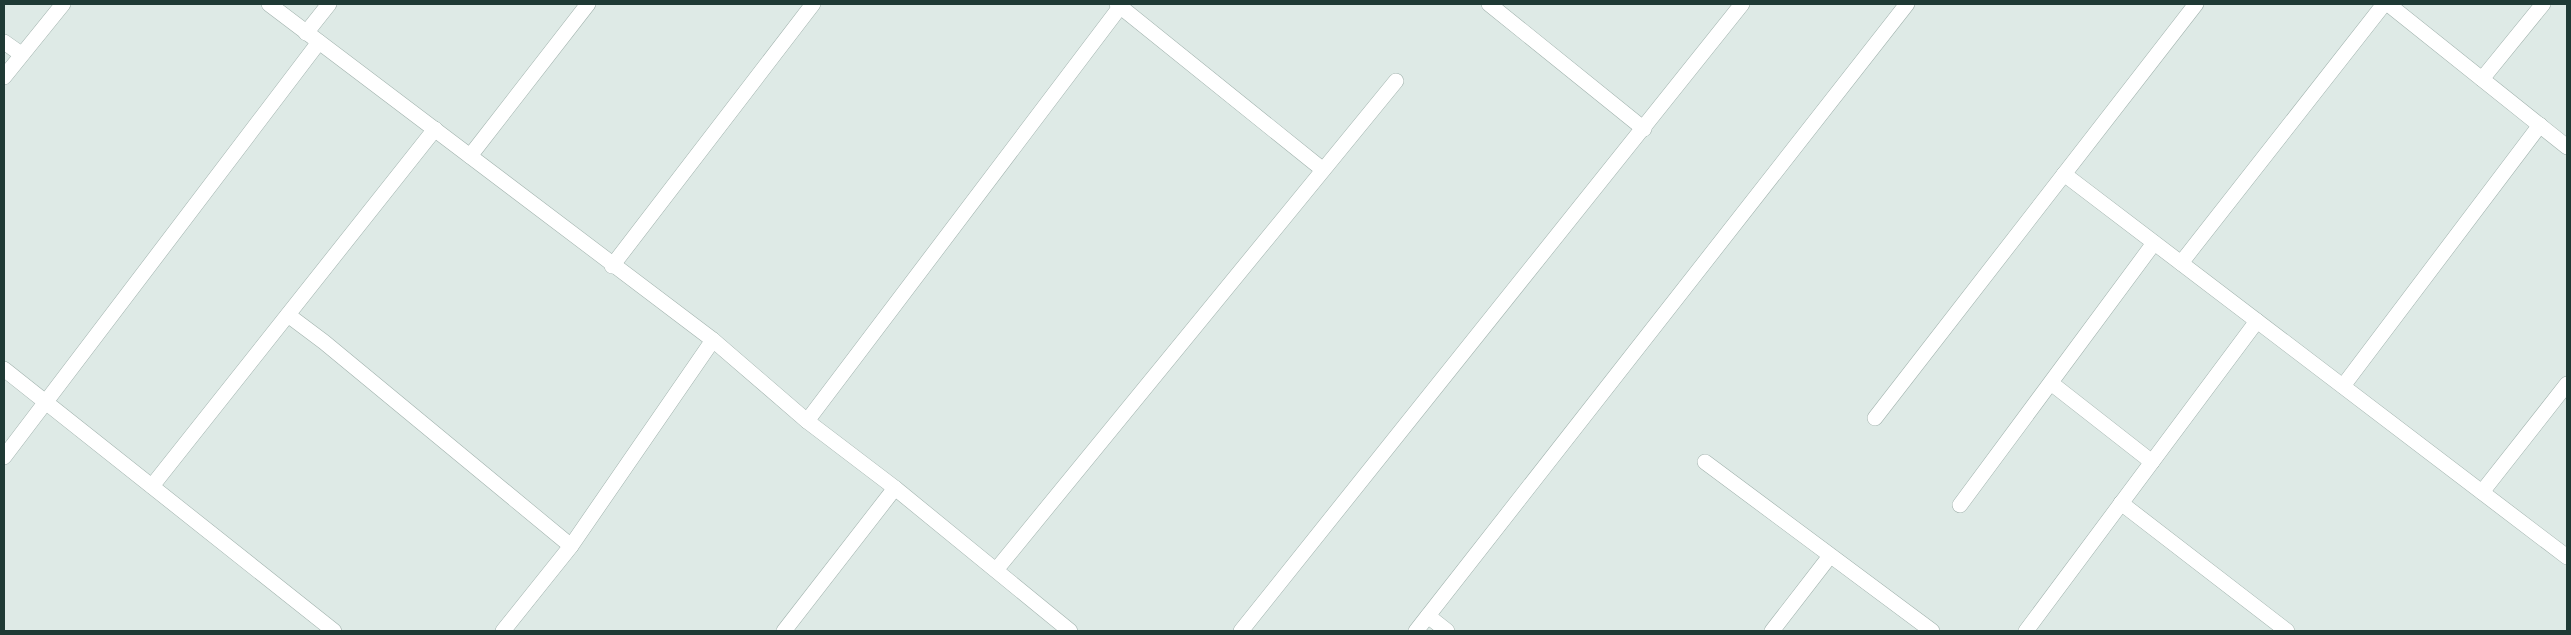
<svg xmlns="http://www.w3.org/2000/svg" width="2571" height="635" font-family="Roboto,sans-serif">
<rect width="100%" height="100%" fill="#deeae6"/>
<g fill="none" stroke-linecap="round" stroke-linejoin="round">
<!-- street casing -->
<g stroke="#a1b2ad" stroke-width="16">
<g id="street">
<path d="M269 4 713 340 807 421 895 488 1070 631"/>
<path d="M1117 4 1322 169"/>
<path d="M1489 4 1644 129"/>
<path d="M2388 4 2567 147"/>
<path d="M306 33 329 4"/>
<path d="M4 42 21 54"/>
<path d="M4 77 63 4"/>
<path d="M2482 79 2543 4"/>
<path d="M470 156 588 4"/>
<path d="M2064 174 2567 557"/>
<path d="M2181 263 2384 4"/>
<path d="M612 266 813 4"/>
<path d="M288 315 324 342 571 546"/>
<path d="M4 369 334 631"/>
<path d="M2051 383 2152 462"/>
<path d="M2343 386 2540 125"/>
<path d="M1875 418 2196 4"/>
<path d="M807 421 1120 7"/>
<path d="M4 457 319 42"/>
<path d="M1705 462 1932 631"/>
<path d="M152 486 435 129"/>
<path d="M2482 492 2567 384"/>
<path d="M2121 503 2287 631"/>
<path d="M1960 505 2154 243"/>
<path d="M996 570 1396 81"/>
<path d="M1428 616 1447 631"/>
<path d="M503 631 571 546 713 340"/>
<path d="M784 631 895 488"/>
<path d="M1241 631 1742 4"/>
<path d="M1416 631 1907 4"/>
<path d="M1772 631 1830 556"/>
<path d="M2026 631 2257 321"/>
</g>
</g>
<!-- street -->
<use href="#street" stroke="#fff" stroke-width="15"/>
</g>
<!-- border -->
<rect width="2571" height="635" fill="none" stroke="#1f3a35" stroke-width="10"/>
</svg>
